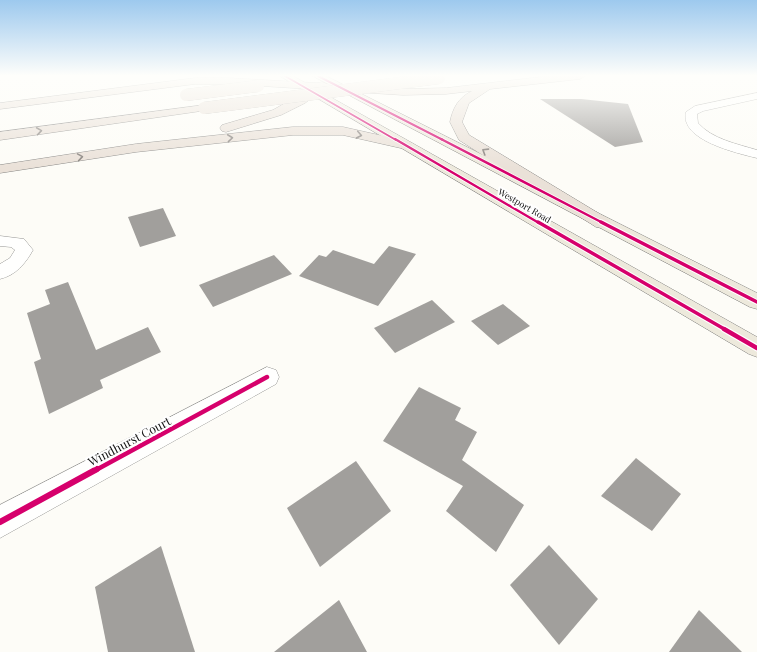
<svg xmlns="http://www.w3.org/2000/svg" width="757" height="652" font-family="'Playfair Display',serif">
<rect width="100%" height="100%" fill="#fdfcf7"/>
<!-- building -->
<g fill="#a19f9c">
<path d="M540 99H581L628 104 643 142 615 147Z"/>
<path d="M163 208 176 236 140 247 128 217Z"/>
<path d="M389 246 416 254 378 306 299 276 319 255 326 257 333 250 374 264Z"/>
<path d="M274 255 292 274 213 307 199 285Z"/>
<path d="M68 282 96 350 148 327 161 352 100 380 103 388 49 414 34 362 41 359 27 313 50 304 45 290Z"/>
<path d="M432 300 455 322 395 353 374 328Z"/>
<path d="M503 304 530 326 498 345 471 321Z"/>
<path d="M419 387 461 408 455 420 477 432 462 460 524 505 496 552 446 511 463 486 383 441Z"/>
<path d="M636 458 681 494 652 531 601 496Z"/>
<path d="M356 461 391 511 320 567 287 508Z"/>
<path d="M549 545 598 599 559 645 510 585Z"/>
<path d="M161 546 195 652H108L95 587Z"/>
<path d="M339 600 367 652H274Z"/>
<path d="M699 610 742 652H669Z"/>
</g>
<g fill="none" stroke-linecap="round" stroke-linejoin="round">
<!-- minor casing -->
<g stroke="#979795" stroke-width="1">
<g id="minor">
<path d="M757 93V99L703 111 697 114 698 123C712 139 737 144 757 150V158C737 153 679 140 686 112L695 106Z"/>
<path d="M0 236 24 239 33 250C25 264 16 275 0 279V264L10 258 15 250 11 247 0 246Z"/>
<path d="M267 367 276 370 279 377 276 384 0 538V505Z"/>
</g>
</g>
<!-- major casing -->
<g stroke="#858482" stroke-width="1">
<g id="major">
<path d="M280 76H293L757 337V357L749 354Z"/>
<path d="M313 76H326L757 293V309L750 307Z"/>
</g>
</g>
<!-- highway casing -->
<g stroke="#858482" stroke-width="1">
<g id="highway">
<path d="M550 76H585L580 79 490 89 469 103 462 122 469 135 608 219 611 223 608 227 602 228 596 227 459 140 450 122C453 108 458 98 472 91L446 94 403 95 322 90 305 103 281 115 226 132 222 131 220 128 222 125 273 110 310 89 228 84H195L0 109V103L195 78H228L317 83 322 82 327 84 403 89 446 88Z"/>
<path d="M204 105 208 106 210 108 208 110 0 140V132Z"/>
<path d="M293 127H343L410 142 412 145 410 148 405 149 343 135H293L136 152 0 173V165L136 144Z"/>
</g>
</g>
<!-- minor -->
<use href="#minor" fill="#fffffe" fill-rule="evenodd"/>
<!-- major -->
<use href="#major" fill="#ede9dc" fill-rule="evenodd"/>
<!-- highway -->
<use href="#highway" fill="#eae1d8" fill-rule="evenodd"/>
<!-- highway-bridge casing -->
<g stroke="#858482" stroke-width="12" stroke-linecap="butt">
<g id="highway-bridge">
<path d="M186 95 258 86"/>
<path d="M204 108 439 78"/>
</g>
</g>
<!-- highway-bridge -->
<use href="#highway-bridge" stroke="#eae1d8" stroke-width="12"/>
<!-- cycleway-far4 casing -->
<g stroke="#fff" stroke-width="3.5">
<g id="cycleway-far4">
<path d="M285 76 396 140"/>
<path d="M318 76 443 140"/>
</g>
</g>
<!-- cycleway-far3 casing -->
<g stroke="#fff" stroke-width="4">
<g id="cycleway-far3">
<path d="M395 139 539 223"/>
<path d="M441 139 603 223"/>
</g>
</g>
<!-- cycleway-far2 casing -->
<g stroke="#fff" stroke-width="5.5">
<g id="cycleway-far2">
<path d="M538 222 726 330"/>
<path d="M601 222 757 302"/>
</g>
</g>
<!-- cycleway-far1 casing -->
<g stroke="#fff" stroke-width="7">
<g id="cycleway-far1">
<path d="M724 329 757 348"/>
<path d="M96 470 267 377"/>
</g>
</g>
<!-- cycleway casing -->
<g stroke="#fff" stroke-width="8">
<path id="cycleway" d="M0 522 97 469"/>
</g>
<!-- cycleway-far4 -->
<use href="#cycleway-far4" stroke="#d6006c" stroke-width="2"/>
<!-- cycleway-far3 -->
<use href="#cycleway-far3" stroke="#d6006c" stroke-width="2.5"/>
<!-- cycleway-far2 -->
<use href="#cycleway-far2" stroke="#d6006c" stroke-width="3.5"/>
<!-- cycleway-far1 -->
<use href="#cycleway-far1" stroke="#d6006c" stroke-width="4.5"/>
<!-- cycleway -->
<use href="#cycleway" stroke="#d6006c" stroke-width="6"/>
</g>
<!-- one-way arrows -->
<defs><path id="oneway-chevron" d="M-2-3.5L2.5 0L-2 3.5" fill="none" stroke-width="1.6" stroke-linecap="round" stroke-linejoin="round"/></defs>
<g stroke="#88837e">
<use href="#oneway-chevron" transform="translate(39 131) rotate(-8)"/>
<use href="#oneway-chevron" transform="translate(359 135) rotate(11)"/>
<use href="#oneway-chevron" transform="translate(230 138) rotate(-6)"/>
<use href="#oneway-chevron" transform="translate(485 151) rotate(-148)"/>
<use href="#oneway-chevron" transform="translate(80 157) rotate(-9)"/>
</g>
<!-- sky -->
<linearGradient id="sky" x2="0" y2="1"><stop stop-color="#9dc9ee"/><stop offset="0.45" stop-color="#fefefb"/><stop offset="1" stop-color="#fefefb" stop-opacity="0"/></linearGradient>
<rect width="757" height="168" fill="url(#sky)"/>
<g text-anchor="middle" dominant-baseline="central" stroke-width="4" stroke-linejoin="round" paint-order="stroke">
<!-- far-street labels -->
<g font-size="9" fill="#111" stroke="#fff">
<text transform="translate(525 205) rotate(30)">Westport Road</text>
</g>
<!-- near-street labels -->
<g font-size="12" fill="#111" stroke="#fff">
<text transform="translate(129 441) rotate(-28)">Windhurst Court</text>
</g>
</g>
</svg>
